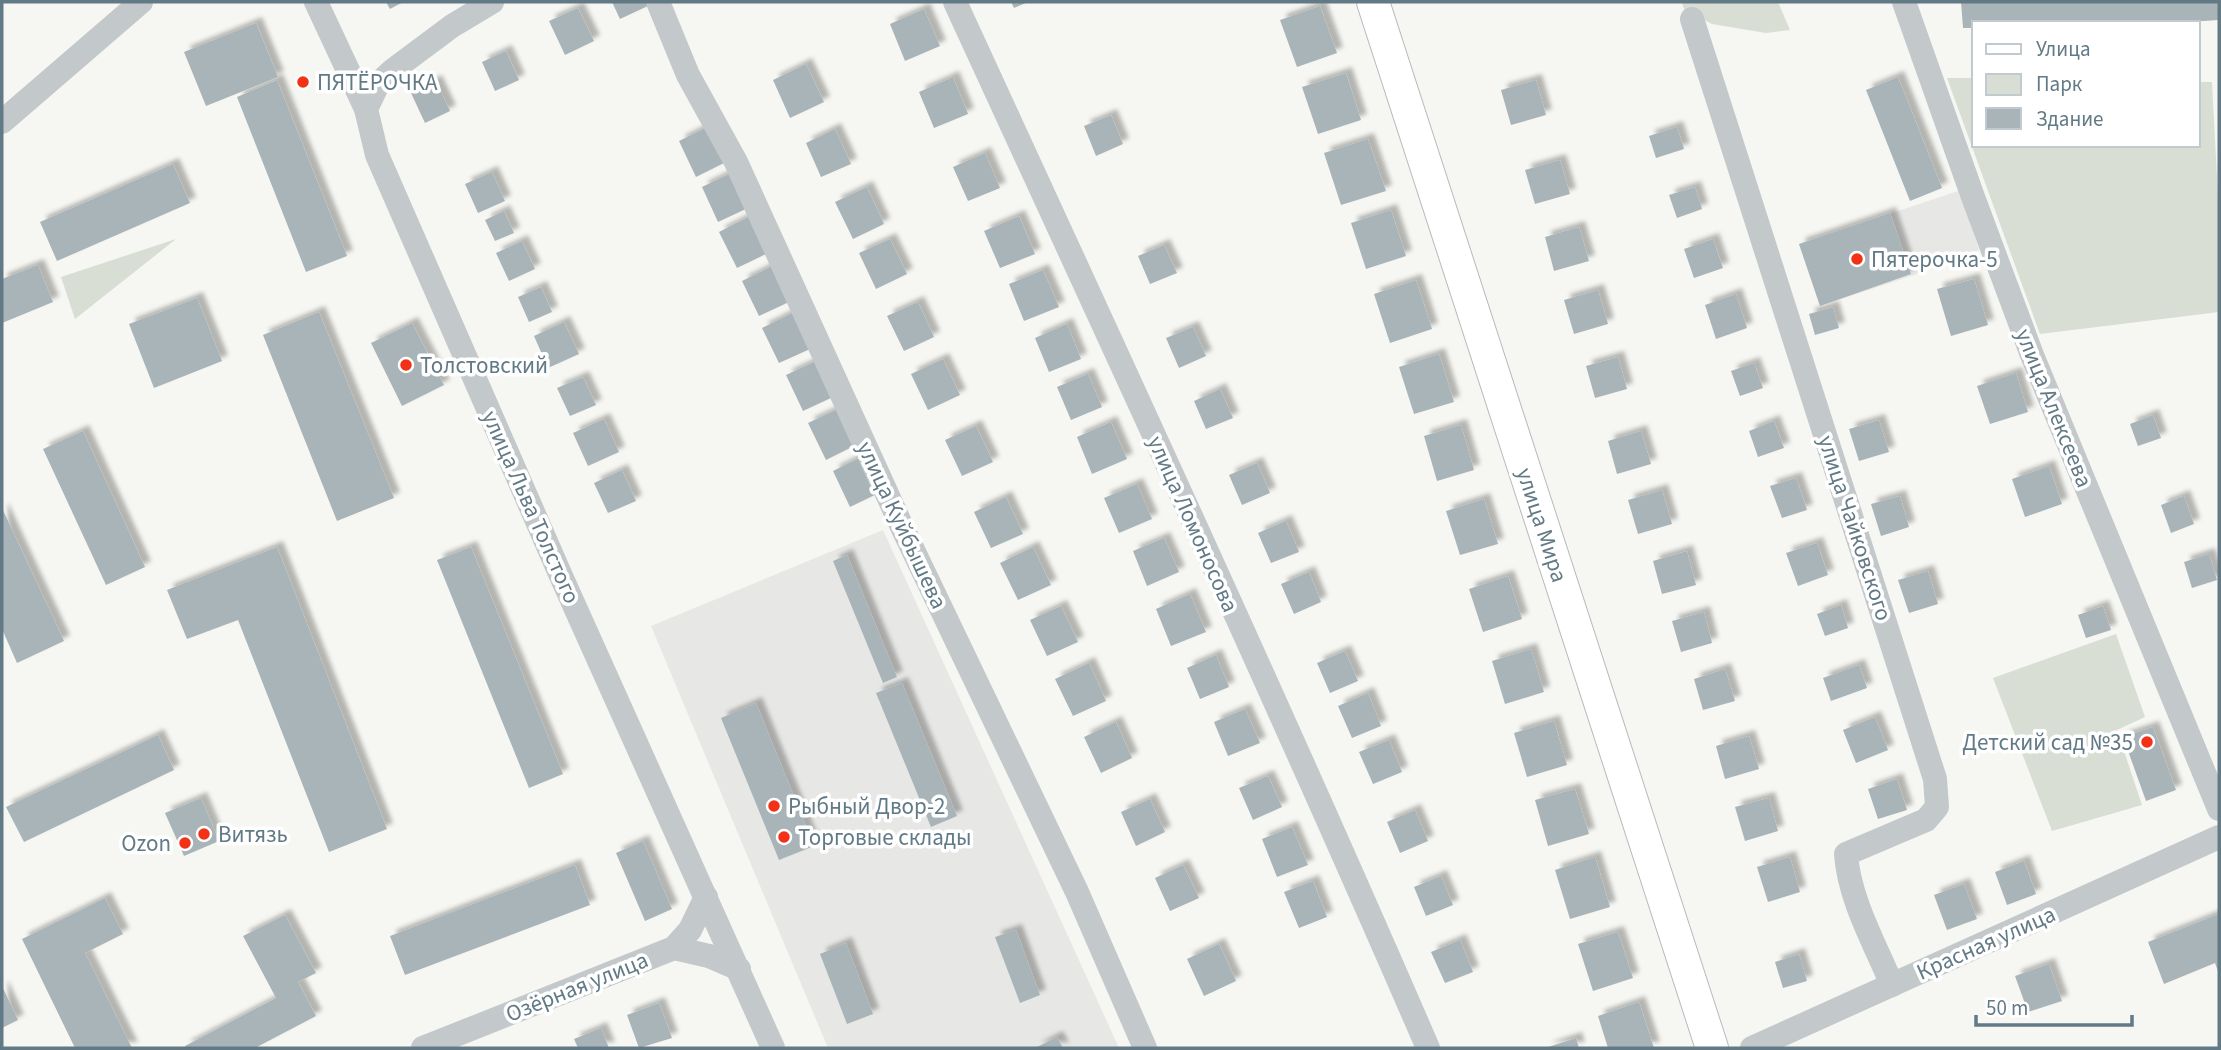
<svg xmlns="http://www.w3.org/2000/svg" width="2221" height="1050" font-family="'Source Sans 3',sans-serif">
<defs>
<filter id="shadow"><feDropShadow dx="6" dy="-6" stdDeviation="2" flood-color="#0004"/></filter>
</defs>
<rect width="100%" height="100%" fill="#f6f6f2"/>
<!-- built -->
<g fill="#e7e7e5">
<path d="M1961 190 1979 250 1920 273 1820 306 1799 244Z"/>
<path d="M883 530 1119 1048H828L651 626Z"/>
</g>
<!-- green -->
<g fill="#d8ded3">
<path d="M1689 2H1778L1790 30 1766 33 1712 24 1684 9 1682 3Z"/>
<path d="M1947 78H1974V145H2198V82H2212L2219 215V312L2040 334Z"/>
<path d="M176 239 75 319 61 277Z"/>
<path d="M2116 634 2145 717 2117 730 2142 805 2052 831 1993 678Z"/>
</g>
<!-- building -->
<g fill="#a9b4b8" filter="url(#shadow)">
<path d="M386 2H403L390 9Z"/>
<path d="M612 2H649L650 5 620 19Z"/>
<path d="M1011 2H1028L1014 8Z"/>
<path d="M1961 2H2219V20L2172 23H1974V28H1963Z"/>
<path d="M1320 6 1337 53 1297 67 1280 20Z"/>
<path d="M578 8 594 41 565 55 549 21Z"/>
<path d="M924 9 940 46 905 61 890 24Z"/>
<path d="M256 23 278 77 206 106 184 52Z"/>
<path d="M506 51 519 80 495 91 482 62Z"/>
<path d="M806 64 824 102 790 118 773 80Z"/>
<path d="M1346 73 1361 120 1318 134 1302 87Z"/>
<path d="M953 77 968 114 934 128 919 92Z"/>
<path d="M1898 77 1942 188 1910 201 1866 90Z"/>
<path d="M277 80 347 256 306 272 237 97Z"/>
<path d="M1536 80 1546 115 1511 125 1501 90Z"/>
<path d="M436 81 450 111 425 123 411 93Z"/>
<path d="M1111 115 1123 144 1096 156 1084 126Z"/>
<path d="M709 126 726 162 696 177 679 141Z"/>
<path d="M1677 127 1684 149 1656 158 1649 136Z"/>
<path d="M835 129 851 164 821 177 806 143Z"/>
<path d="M1368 139 1386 191 1341 205 1324 153Z"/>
<path d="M985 153 1000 188 968 201 953 167Z"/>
<path d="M1560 160 1570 194 1535 204 1525 170Z"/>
<path d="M173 164 190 203 57 261 40 222Z"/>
<path d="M492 172 505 201 478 213 465 184Z"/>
<path d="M731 173 748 208 718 222 702 187Z"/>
<path d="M867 187 884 224 853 239 835 202Z"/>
<path d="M1695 187 1702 209 1677 218 1669 195Z"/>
<path d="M1391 210 1406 256 1366 269 1351 223Z"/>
<path d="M504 211 514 233 495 241 485 220Z"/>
<path d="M1890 213 1911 274 1820 306 1799 244Z"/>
<path d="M750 216 768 253 737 268 719 232Z"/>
<path d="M1019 216 1035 254 1000 268 984 231Z"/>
<path d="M1579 227 1589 261 1554 271 1545 237Z"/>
<path d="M890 239 907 274 876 289 859 253Z"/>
<path d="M1713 239 1723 268 1694 278 1684 249Z"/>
<path d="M522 241 535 269 509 281 496 253Z"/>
<path d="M1164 245 1177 273 1150 284 1138 256Z"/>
<path d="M38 265 53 302 2 323V279Z"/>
<path d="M772 266 789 302 759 316 742 281Z"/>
<path d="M1043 270 1059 307 1024 321 1009 284Z"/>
<path d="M1974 279 1988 325 1951 336 1937 289Z"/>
<path d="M1416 280 1432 329 1390 343 1374 294Z"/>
<path d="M541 287 552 312 529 322 518 297Z"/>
<path d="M1598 290 1608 324 1574 334 1564 300Z"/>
<path d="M1736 294 1747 328 1716 339 1705 305Z"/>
<path d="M197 298 222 361 154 388 129 324Z"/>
<path d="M918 302 934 337 904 351 887 316Z"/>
<path d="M1833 307 1839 328 1815 335 1809 314Z"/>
<path d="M319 312 394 498 337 521 263 335Z"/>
<path d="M792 313 810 349 779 363 762 328Z"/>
<path d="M564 322 579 354 548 368 534 336Z"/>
<path d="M412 323 444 385 402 406 371 343Z"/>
<path d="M1067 324 1081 359 1049 372 1035 338Z"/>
<path d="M1193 327 1206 356 1179 368 1166 338Z"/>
<path d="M1439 354 1454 402 1414 414 1399 367Z"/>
<path d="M1618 357 1627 389 1595 398 1586 366Z"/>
<path d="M943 359 960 395 928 410 911 374Z"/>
<path d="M816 361 833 397 803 411 786 375Z"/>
<path d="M1754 363 1763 388 1740 396 1731 371Z"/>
<path d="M2016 373 2028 412 1990 424 1977 386Z"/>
<path d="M1088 374 1102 407 1071 420 1057 387Z"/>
<path d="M583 377 596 405 570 416 557 388Z"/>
<path d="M1220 389 1233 418 1206 429 1194 401Z"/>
<path d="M840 408 858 444 826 460 808 423Z"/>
<path d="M2153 415 2161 438 2138 446 2130 424Z"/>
<path d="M604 419 619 452 588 466 573 433Z"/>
<path d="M1879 420 1889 452 1859 461 1849 429Z"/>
<path d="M1774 421 1784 448 1758 457 1749 431Z"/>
<path d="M1111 422 1127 459 1092 474 1077 437Z"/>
<path d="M1461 425 1474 470 1437 481 1424 436Z"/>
<path d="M976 426 993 462 962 476 945 440Z"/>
<path d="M83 431 145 567 106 585 43 449Z"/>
<path d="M1641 431 1651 464 1617 474 1608 441Z"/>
<path d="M863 456 881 492 850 507 833 471Z"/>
<path d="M1257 463 1270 493 1242 505 1229 475Z"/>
<path d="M2049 466 2062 504 2025 517 2012 479Z"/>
<path d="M622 470 636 501 608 513 594 483Z"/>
<path d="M1796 478 1807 510 1782 518 1770 486Z"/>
<path d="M1137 484 1152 519 1119 533 1104 498Z"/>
<path d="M1662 490 1672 524 1638 534 1628 500Z"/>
<path d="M1900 496 1909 527 1881 536 1871 504Z"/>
<path d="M2184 496 2194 524 2171 533 2161 505Z"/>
<path d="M1006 497 1023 534 991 548 974 512Z"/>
<path d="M1484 499 1498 544 1460 555 1446 511Z"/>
<path d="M2 508 64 641 17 663 2 629Z"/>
<path d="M1286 521 1299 552 1271 563 1258 533Z"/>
<path d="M1164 538 1179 572 1147 586 1133 551Z"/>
<path d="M1817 543 1828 575 1798 586 1786 553Z"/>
<path d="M277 547 387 829 329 852 238 620 187 639 167 590Z"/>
<path d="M471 547 563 774 529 788 437 560Z"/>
<path d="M1033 547 1051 585 1018 600 1000 563Z"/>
<path d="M1687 551 1696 585 1662 594 1653 561Z"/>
<path d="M2209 554 2217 580 2192 588 2184 562Z"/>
<path d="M847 555 897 677 883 683 833 561Z"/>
<path d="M1928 571 1938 604 1909 613 1898 580Z"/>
<path d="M1309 572 1321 602 1294 614 1281 584Z"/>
<path d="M1508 576 1522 619 1483 632 1469 589Z"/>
<path d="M1190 594 1206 632 1171 646 1156 609Z"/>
<path d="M1841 605 1848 628 1825 636 1817 614Z"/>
<path d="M1061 606 1078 642 1047 656 1030 620Z"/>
<path d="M2103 606 2111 630 2086 638 2078 615Z"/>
<path d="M1704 612 1712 643 1681 652 1672 621Z"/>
<path d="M1531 649 1544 692 1505 704 1492 661Z"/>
<path d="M1345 651 1358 681 1330 693 1317 663Z"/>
<path d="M1216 655 1229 687 1200 699 1187 668Z"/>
<path d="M1089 663 1106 701 1073 716 1055 679Z"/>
<path d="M1859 665 1867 688 1831 701 1823 678Z"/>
<path d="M1725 669 1735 701 1703 710 1694 679Z"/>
<path d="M902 683 957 816 931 827 876 693Z"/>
<path d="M1368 693 1381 726 1352 738 1338 706Z"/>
<path d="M756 703 814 846 779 860 721 718Z"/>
<path d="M1245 709 1260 743 1228 756 1214 722Z"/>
<path d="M1875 717 1888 750 1856 763 1843 730Z"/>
<path d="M1554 721 1567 765 1527 777 1514 733Z"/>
<path d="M1116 722 1132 758 1101 773 1084 737Z"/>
<path d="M2153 727 2176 790 2146 801 2123 737Z"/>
<path d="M158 735 174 770 24 842 6 807Z"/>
<path d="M1749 736 1759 769 1725 779 1716 746Z"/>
<path d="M1389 740 1402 772 1373 784 1359 752Z"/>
<path d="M1268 776 1282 807 1253 820 1239 788Z"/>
<path d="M1897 779 1907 810 1878 819 1868 789Z"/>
<path d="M1575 789 1589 834 1548 846 1535 800Z"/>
<path d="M201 798 219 841 184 856 165 813Z"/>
<path d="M1769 798 1778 831 1745 841 1735 807Z"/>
<path d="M1150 799 1165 832 1136 846 1121 812Z"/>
<path d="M1415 810 1428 841 1400 853 1387 822Z"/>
<path d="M1292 827 1308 865 1277 877 1262 839Z"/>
<path d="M643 841 672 909 645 921 616 853Z"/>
<path d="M1595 857 1610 907 1570 919 1555 870Z"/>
<path d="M1790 857 1800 892 1768 902 1757 867Z"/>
<path d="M2024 861 2036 894 2007 905 1995 872Z"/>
<path d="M575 865 590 905 405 975 390 936Z"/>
<path d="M1183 865 1199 898 1170 911 1155 878Z"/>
<path d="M1441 876 1453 905 1426 916 1414 887Z"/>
<path d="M1313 881 1327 917 1299 928 1284 892Z"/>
<path d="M1964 884 1977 919 1947 930 1934 895Z"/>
<path d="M105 898 123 934 85 953 132 1048H75L22 939Z"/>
<path d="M2219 914V974L2215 963 2164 984 2148 942Z"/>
<path d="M285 915 316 973 298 982 316 1016 255 1048H186L185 1046 276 998 243 936Z"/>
<path d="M1016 930 1040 995 1020 1003 995 937Z"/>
<path d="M1618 932 1633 978 1593 991 1578 944Z"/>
<path d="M1460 940 1473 972 1445 983 1431 952Z"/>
<path d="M846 943 873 1014 847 1024 820 954Z"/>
<path d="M1219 944 1236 981 1204 996 1187 959Z"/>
<path d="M1799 954 1807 981 1783 988 1775 962Z"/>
<path d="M2049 964 2062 1001 2028 1012 2015 976Z"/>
<path d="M2 986 18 1020 2 1028Z"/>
<path d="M1639 1002 1654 1048H1608L1598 1016Z"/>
<path d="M659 1003 672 1038 639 1048 627 1015Z"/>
<path d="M601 1028 609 1048H578L574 1039Z"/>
<path d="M1057 1037 1063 1048H1035Z"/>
<path d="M1576 1038 1579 1048H1545Z"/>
</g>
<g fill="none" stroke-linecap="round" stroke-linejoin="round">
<!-- major casing -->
<g stroke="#b6bbbe" stroke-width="34">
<path id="major" d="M1373 2 1712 1048"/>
</g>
<!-- minor -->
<g stroke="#c3c8cb" stroke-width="24">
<path d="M316 2 366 109 377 155 561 576 773 1048"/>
<path d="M658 2 688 75 736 162 903 529 1077 892 1145 1048"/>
<path d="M955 2C1115 350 1276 697 1428 1048"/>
<path d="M1904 2 1973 197 2032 355 2219 809"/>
<path d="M1692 19 1935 779 1937 807 1926 820 1846 854C1849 899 1875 944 1892 985"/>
<path d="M366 109 378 84 393 70 452 26 492 2"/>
<path d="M2 122 141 2"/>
<path d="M674 948 709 956 739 969"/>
<path d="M423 1048 674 948 690 930 706 897"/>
<path d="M1752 1048 2219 837"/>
</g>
<!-- major -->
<use href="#major" stroke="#fff" stroke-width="32"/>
</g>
<!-- markers -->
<g fill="#f23116" stroke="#fff" stroke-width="2.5">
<circle cx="303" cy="82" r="7"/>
<circle cx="1857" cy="259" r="7"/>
<circle cx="406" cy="365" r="7"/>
<circle cx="2147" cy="742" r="7"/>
<circle cx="774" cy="806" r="7"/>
<circle cx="204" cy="834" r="7"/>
<circle cx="784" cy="837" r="7"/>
<circle cx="185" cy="843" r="7"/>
</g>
<g text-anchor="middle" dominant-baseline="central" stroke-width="7" stroke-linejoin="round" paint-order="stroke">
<!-- poi labels -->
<g font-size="23" fill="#627a86" stroke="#fff" text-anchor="start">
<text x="317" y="82">ПЯТЁРОЧКА</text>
<text x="1871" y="259">Пятерочка-5</text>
<text x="420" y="365">Толстовский</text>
<text x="2133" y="742" text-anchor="end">Детский сад №35</text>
<text x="788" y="806">Рыбный Двор-2</text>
<text x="218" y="834">Витязь</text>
<text x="798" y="837">Торговые склады</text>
<text x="171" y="843" text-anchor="end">Ozon</text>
</g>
<!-- street labels -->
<g font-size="23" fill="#627a86" stroke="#fff">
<text transform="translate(2054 408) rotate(68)">улица Алексеева</text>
<text transform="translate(531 507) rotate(66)">улица Льва Толстого</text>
<text transform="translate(1193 524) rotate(66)">улица Ломоносова</text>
<text transform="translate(902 525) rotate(65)">улица Куйбышева</text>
<text transform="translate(1542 525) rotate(72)">улица Мира</text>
<text transform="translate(1855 528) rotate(72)">улица Чайковского</text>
<text transform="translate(1986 943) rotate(-24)">Красная улица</text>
<text transform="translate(577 987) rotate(-22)">Озёрная улица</text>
</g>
</g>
<!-- border -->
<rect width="2221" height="1050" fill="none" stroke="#627a86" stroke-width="7"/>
<!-- legend -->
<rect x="1972" y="21" width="228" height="126" fill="#ffffff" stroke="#c0cacf" stroke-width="2"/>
<rect x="1986" y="44" width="35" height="10" fill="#ffffff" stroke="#c0cacf" stroke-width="2"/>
<text x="2036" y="56" font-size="21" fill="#627a86">Улица</text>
<rect x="1986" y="74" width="35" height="21" fill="#d8ded3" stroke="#c0cacf" stroke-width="2"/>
<text x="2036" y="91" font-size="21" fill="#627a86">Парк</text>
<rect x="1986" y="108" width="35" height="21" fill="#a9b4b8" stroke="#c0cacf" stroke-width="2"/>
<text x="2036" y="126" font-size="21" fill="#627a86">Здание</text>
<!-- scale -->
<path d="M1976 1015v10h156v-10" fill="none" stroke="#627a86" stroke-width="3.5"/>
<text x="1986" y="1015" font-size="21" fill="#627a86" stroke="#ffffff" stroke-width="5" paint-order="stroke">50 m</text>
</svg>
